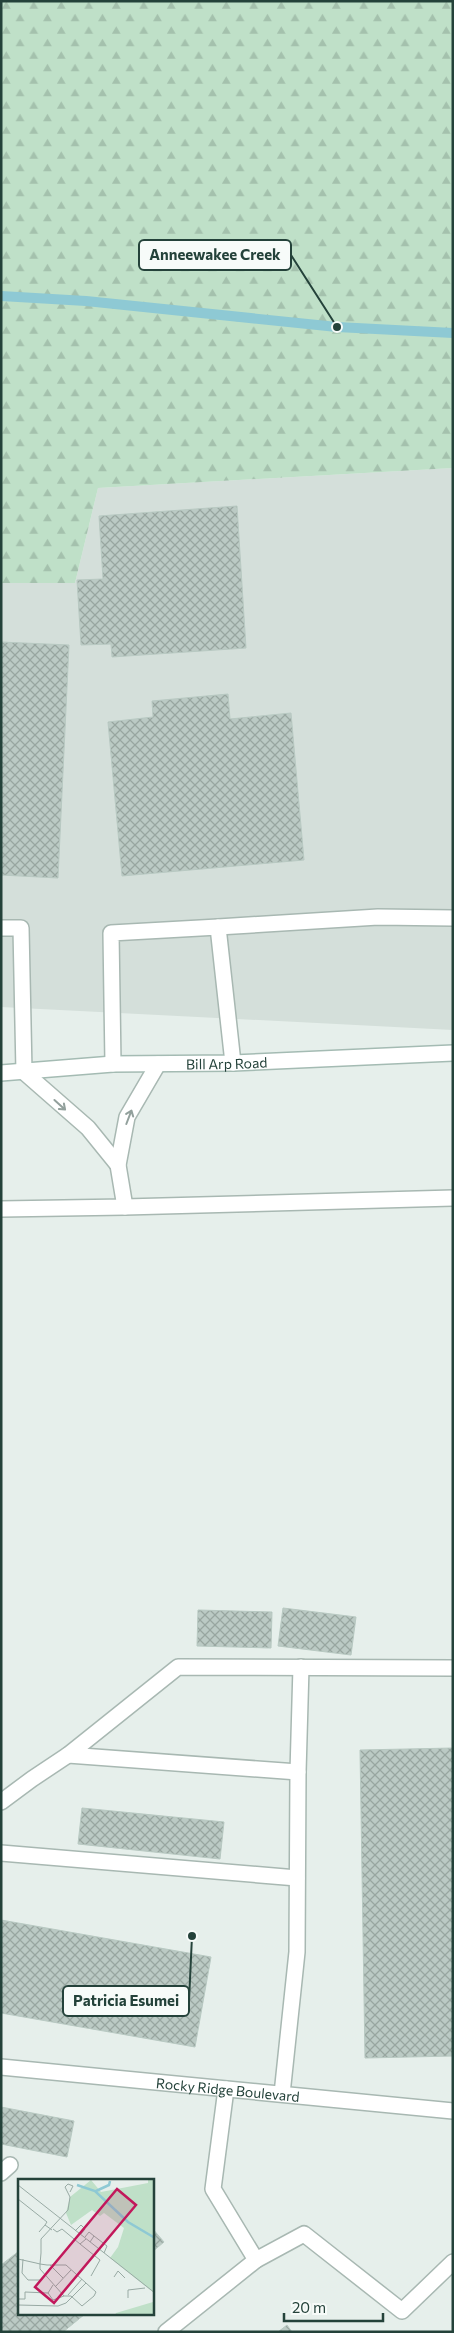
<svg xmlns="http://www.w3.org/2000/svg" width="454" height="2333" font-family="Commissioner,sans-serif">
<defs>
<pattern id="forest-firs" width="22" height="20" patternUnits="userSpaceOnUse" patternTransform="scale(1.25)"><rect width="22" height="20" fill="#bfe0c8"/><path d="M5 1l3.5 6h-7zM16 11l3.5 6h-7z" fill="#a4c1ad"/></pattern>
<pattern id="building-cross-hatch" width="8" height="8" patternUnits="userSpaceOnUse" patternTransform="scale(1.25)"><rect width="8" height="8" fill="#bbcac4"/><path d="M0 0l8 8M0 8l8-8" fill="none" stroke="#98a6a0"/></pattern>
</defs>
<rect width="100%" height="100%" fill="#e6efeb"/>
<!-- built -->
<path fill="#d4dfda" d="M453 468V1030L1 1007V583H75L98 488Z"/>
<!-- forest -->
<path fill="url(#forest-firs)" d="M1 1H453V468L98 488 75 583H1Z"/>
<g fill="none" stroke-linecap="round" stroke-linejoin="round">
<!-- stream -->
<path stroke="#8ec9d4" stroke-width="10" d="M1 296 86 301 337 327 453 333"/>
</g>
<!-- building -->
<g fill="url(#building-cross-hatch)" stroke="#b8c9c2">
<path d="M237 506 246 648 112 657 111 644 81 645 77 580 103 579 99 516Z"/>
<path d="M1 642 69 645 58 878 1 875Z"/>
<path d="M228 694 230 719 291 713 304 860 122 876 108 722 153 717 152 701Z"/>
<path d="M283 1608 356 1617 351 1655 278 1646Z"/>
<path d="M198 1610 272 1612 271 1648 197 1646Z"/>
<path d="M453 1748V2056L365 2058 360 1750Z"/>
<path d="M82 1808 224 1822 220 1859 78 1844Z"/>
<path d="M1 1920 211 1957 195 2047 1 2013Z"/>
<path d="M1 2107 74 2121 67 2157 1 2144Z"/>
<path d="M152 2228 164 2242 152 2252Z"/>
<path d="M19 2251V2314H85L63 2332H1V2265Z"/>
<path d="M287 2325 292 2332H278Z"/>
</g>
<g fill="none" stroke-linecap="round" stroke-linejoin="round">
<!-- service casing -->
<g stroke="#a8b8b2" stroke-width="18">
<g id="service">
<path d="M218 927 378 917 453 918"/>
<path d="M1 928H21L24 1072 88 1128 118 1165"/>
<path d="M113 1064 111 933 218 927 233 1063"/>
<path d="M125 1207 453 1198"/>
<path d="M1 1209 125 1207 118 1165 127 1117 158 1064"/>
</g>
</g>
<!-- minor casing -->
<g stroke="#a8b8b2" stroke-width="18">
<g id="minor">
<path d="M68 1755 298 1772"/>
<path d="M1 1802 32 1779 68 1755 178 1667 453 1668"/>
<path d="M1 1853 297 1878"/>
<path id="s1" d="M1 2067 453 2111"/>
<path d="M282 2094 297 1952 298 1772 301 1667"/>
<path d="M1 2173 10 2165"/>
<path d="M256 2260 304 2234 402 2311 453 2262"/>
<path d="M166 2332 256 2260 213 2189 226 2089"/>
</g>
</g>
<!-- secondary casing -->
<g stroke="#a4bbb3" stroke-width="18">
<g id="secondary">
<path id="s2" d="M1 1073 113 1064 233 1063 453 1053"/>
</g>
</g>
<!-- service -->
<use href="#service" stroke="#fff" stroke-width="15"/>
<!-- minor -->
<use href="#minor" stroke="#fff" stroke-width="15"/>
<!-- secondary -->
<use href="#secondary" stroke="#fff" stroke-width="15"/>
</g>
<!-- one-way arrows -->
<defs><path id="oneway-shaft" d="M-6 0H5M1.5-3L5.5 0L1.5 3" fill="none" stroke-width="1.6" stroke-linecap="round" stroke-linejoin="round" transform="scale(1.25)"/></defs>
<g stroke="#92a09c">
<use href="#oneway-shaft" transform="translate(60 1105) rotate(42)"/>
<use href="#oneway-shaft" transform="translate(129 1117) rotate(-69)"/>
</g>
<g text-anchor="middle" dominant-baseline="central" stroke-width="5" stroke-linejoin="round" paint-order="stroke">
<!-- street labels -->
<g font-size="14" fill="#24423a" stroke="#f7fbf9">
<text stroke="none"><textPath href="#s2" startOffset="226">Bill Arp Road</textPath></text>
<text stroke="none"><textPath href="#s1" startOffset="228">Rocky Ridge Boulevard</textPath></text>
</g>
</g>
<!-- overview -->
<g transform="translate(18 2179)">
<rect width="136" height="136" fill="#e6efeb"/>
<path d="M135 123 136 136H97L98 134Z" fill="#bfe0c8"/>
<path d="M130 0H136V114L92 79 100 68 106 49 86 34 82 37 74 31 53 46 48 34 52 18 73 1 83 13 130 4Z" fill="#bfe0c8"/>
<path fill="none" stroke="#8ec9d4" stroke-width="2.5" d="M59 6 77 12 110 43 137 59M78 12 91 6 92 2"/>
<path fill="none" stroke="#98aaa4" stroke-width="1" d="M0 6 137 114M0 20 29 43 27 46M35 50 39 53 44 50 62 65 68 60M57 52 63 46 67 50 63 55M21 53 27 46 34 51M76 57 89 67 86 74M67 58 71 53 76 57 72 63M62 65 82 81 73 97M0 80 18 84 22 85 29 86H48L78 113 76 117 64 127 53 117H46L22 90V85L23 74V60L50 31 52 18 47 8 50 5 55 7 52 13M5 80 4 94 10 101H23M32 86 45 99M96 98 100 92 107 99M37 108 53 91M30 114 35 121 46 117M50 116 64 100M110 119V111L127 109M0 120H7V113L30 114 35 106M0 126 40 127 48 124 68 104"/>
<path fill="#c2185b" fill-opacity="0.15" stroke="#c2185b" stroke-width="2.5" d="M99 10 118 26 36 124 17 108Z"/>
<rect width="136" height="136" fill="none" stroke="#24423a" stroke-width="2.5"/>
</g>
<!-- callouts -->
<path fill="none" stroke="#24423a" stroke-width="2" d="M337 327L291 255M192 1936L189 2001"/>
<g fill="#24423a" stroke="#f7fbf9" stroke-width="2">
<circle cx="337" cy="327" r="5"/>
<circle cx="192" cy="1936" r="5"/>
</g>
<g fill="#f7fbf9" stroke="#24423a" stroke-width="2">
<rect x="139" y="240" width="152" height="30" rx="5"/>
<rect x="63" y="1986" width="126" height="30" rx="5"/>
</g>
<g font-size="15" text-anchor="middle" font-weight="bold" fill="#24423a">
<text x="215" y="260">Anneewakee Creek</text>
<text x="126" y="2006">Patricia Esumei</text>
</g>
<!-- border -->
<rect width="454" height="2333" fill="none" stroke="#24423a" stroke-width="5"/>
<!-- scale -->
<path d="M284 2313v8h99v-8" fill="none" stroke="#24423a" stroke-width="2.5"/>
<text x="292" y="2313" font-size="15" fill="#24423a" stroke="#f7fbf9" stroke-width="4" paint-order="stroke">20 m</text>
</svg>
